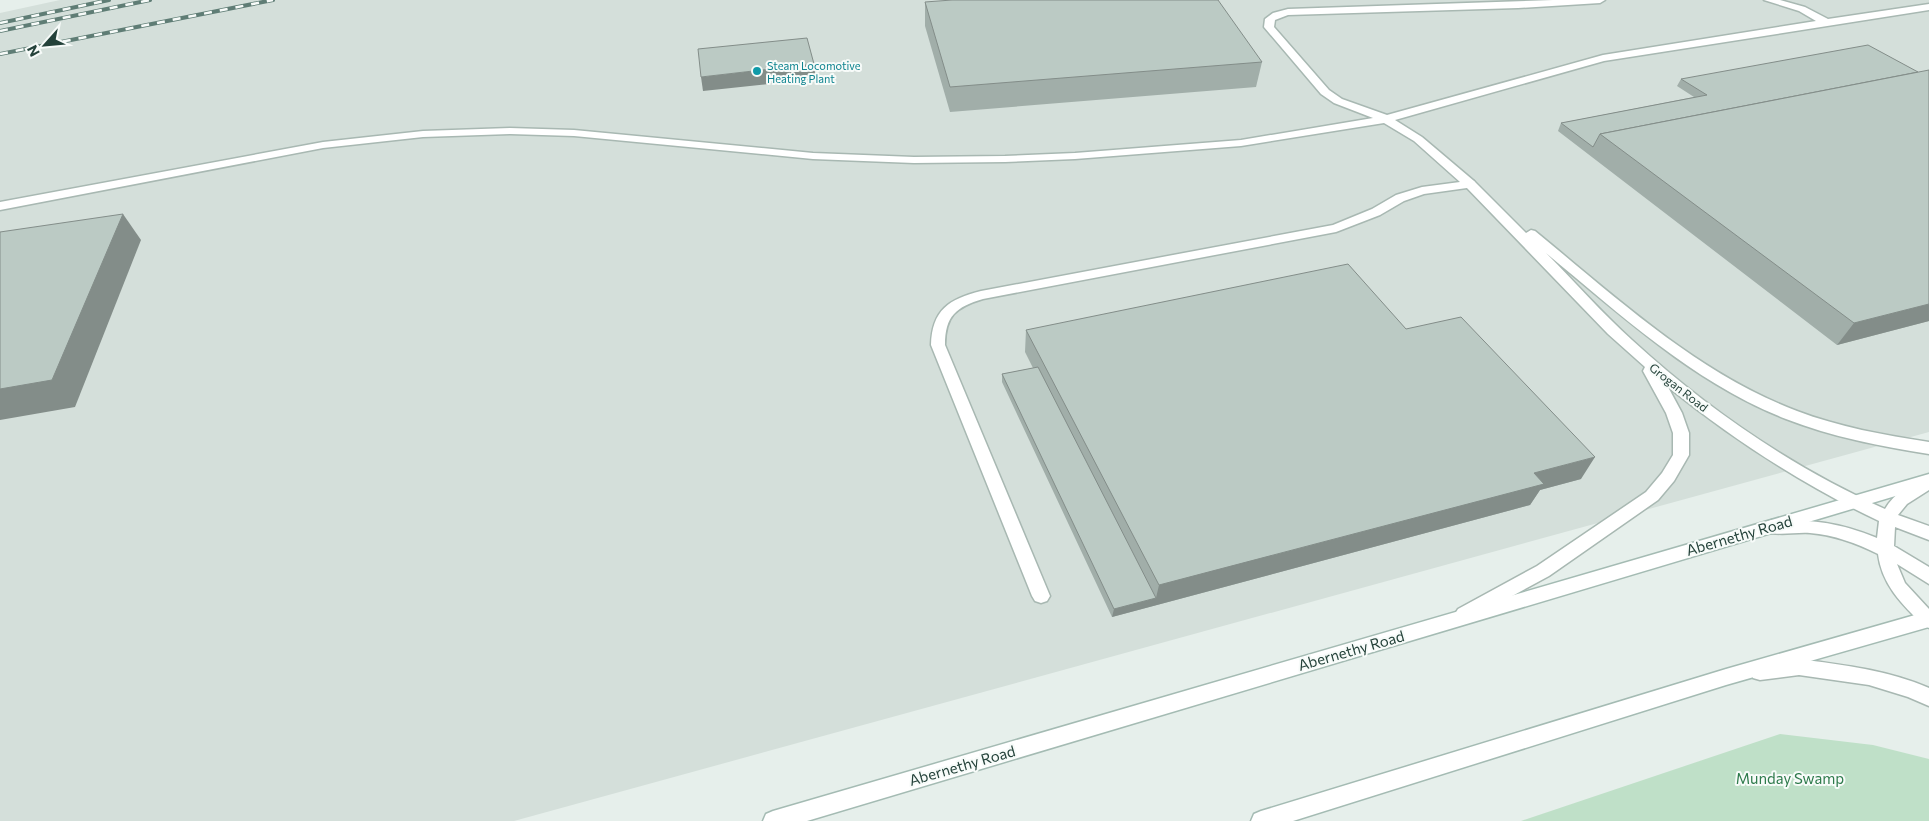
<svg xmlns="http://www.w3.org/2000/svg" width="1929" height="821" font-family="Commissioner,sans-serif">
<rect width="100%" height="100%" fill="#e6efeb"/>
<!-- built -->
<path fill="#d4dfda" d="M60 0H1929V432L514 821H0V13Z"/>
<!-- green -->
<path fill="#bfe0c8" d="M1780 734 1873 745 1929 759V821H1521Z"/>
<g fill="none" stroke-linecap="round" stroke-linejoin="round">
<!-- lane casing -->
<g stroke="#a8b8b2" stroke-width="3">
<path id="lane" d="M1553 0H1605L1600 3 1518 8 1288 15 1275 20 1274 27 1329 90 1342 99 1387 115 1603 55 1816 21 1799 11 1764 0H1780L1805 7 1828 19 1929 4V10L1604 61 1395 120 1422 137 1474 181 1476 184 1474 187 1424 194 1404 201 1380 215 1336 232 983 299C956 307 945 316 945 345L1050 596 1047 601 1041 603 1035 601 1032 596 931 345C932 310 949 299 981 291L1333 225 1372 209 1396 195 1422 187 1460 182 1414 141 1384 123 1241 146 1075 159 1005 162 914 163 813 159 574 136 510 134 423 137 323 148 0 210V202L323 142 423 131 510 128 574 130 813 153 914 157 1005 156 1075 153 1241 140 1373 118 1334 103 1321 94 1264 27 1265 19 1273 13 1288 9Z"/>
</g>
<!-- street casing -->
<g stroke="#a8b8b2" stroke-width="3">
<g id="street">
<path d="M1470 180 1474 181 1526 233 1531 230 1535 231C1617 298 1697 373 1797 411 1839 427 1884 435 1929 442V454C1880 446 1832 437 1786 419 1694 383 1621 315 1546 253 1575 282 1602 313 1632 340 1707 409 1792 467 1885 509 1894 493 1912 482 1929 477V490L1907 504 1898 515 1929 526V540L1895 527 1894 546 1929 567V584L1897 564 1905 583 1929 609V628L1923 625C1902 604 1882 585 1878 554 1856 543 1834 535 1810 533 1795 532 1780 536 1766 532L1764 527 1766 522 1772 520C1813 520 1838 522 1877 538L1879 521C1803 485 1734 440 1668 387L1682 413 1689 433V455L1674 481 1658 500 1549 576 1470 619 1464 622 1458 619 1455 614 1458 609 1537 566 1646 492 1662 473 1673 455V433L1666 413 1643 371 1645 367 1608 334 1466 187 1464 184 1466 181Z"/>
<path d="M1799 659C1843 665 1888 670 1929 688V706L1908 697 1869 685 1799 675 1760 680 1753 678 1751 672 1753 666Z"/>
</g>
</g>
<!-- secondary casing -->
<g stroke="#a4bbb3" stroke-width="3">
<g id="secondary">
<path d="M1929 474V486L807 821H763L766 814 773 811Z"/>
<path d="M1929 611V627L1726 685 1293 821H1251L1254 814 1261 811 1726 669Z"/>
</g>
</g>
<!-- lane -->
<use href="#lane" fill="#fff" fill-rule="evenodd"/>
<!-- street -->
<use href="#street" fill="#fff" fill-rule="evenodd"/>
<!-- secondary -->
<use href="#secondary" fill="#fff" fill-rule="evenodd"/>
<!-- rail casing -->
<g stroke="#5f7d75" stroke-width="4">
<g id="rail">
<path d="M0 23 109 0"/>
<path d="M0 31 150 0"/>
<path d="M0 54 273 0"/>
</g>
</g>
<!-- rail -->
<use href="#rail" stroke="#f7fbf9" stroke-width="2.5" stroke-dasharray="8" stroke-linecap="butt"/>
</g>
<!-- wall -->
<g fill="#a1aea9">
<path d="M925 2 1262 62 1256 87 950 112 925 26Z"/>
<path d="M1918 72 1929 321 1837 345 1558 131 1561 123 1694 97 1677 86 1681 79Z"/>
<path d="M1406 329 1581 479 1540 490 1530 505 1112 617 1002 382V374L1033 368 1025 352 1026 330Z"/>
</g>
<!-- shaded-wall -->
<g fill="#838d89">
<path d="M814 64 816 79 703 91 701 77Z"/>
<path d="M123 214 141 240 75 407 0 420V389Z"/>
<path d="M1929 304V321L1837 345 1854 323Z"/>
<path d="M1595 457 1581 479 1540 490 1530 505 1112 617 1114 609 1156 598 1159 585 1534 473Z"/>
</g>
<!-- building -->
<g fill="#bbcac4" stroke="#838d89">
<path d="M952 0H1218L1262 62 950 87 925 2Z"/>
<path d="M807 38 814 64 701 77 698 49Z"/>
<path d="M1868 45 1918 72 1600 134 1593 147 1561 123 1707 95 1681 79Z"/>
<path d="M1929 70V304L1854 323 1600 134Z"/>
<path d="M123 214 52 380 0 389V232Z"/>
<path d="M1348 264 1406 329 1461 317 1595 457 1534 473 1544 484 1159 585 1026 330Z"/>
<path d="M1038 367 1156 598 1114 609 1002 374Z"/>
</g>
<!-- markers -->
<circle fill="#0f9aa8" stroke="#f7fbf9" stroke-width="2" cx="757" cy="71" r="5"/>
<g text-anchor="middle" dominant-baseline="central" stroke-width="4" stroke-linejoin="round" paint-order="stroke">
<!-- far-culture labels -->
<g font-size="11" fill="#0d838f" stroke="#f7fbf9" text-anchor="start">
<text x="767" y="65">Steam Locomotive<tspan x="767" dy="13">Heating Plant</tspan></text>
</g>
<!-- street labels -->
<g font-size="12" fill="#24423a" stroke="#f7fbf9">
<text transform="translate(1679 387) rotate(38)">Grogan Road</text>
</g>
<!-- near-street labels -->
<g font-size="15" fill="#24423a" stroke="#f7fbf9">
<text transform="translate(1739 535) rotate(-16)">Abernethy Road</text>
<text transform="translate(1351 650) rotate(-16)">Abernethy Road</text>
<text transform="translate(962 765) rotate(-16)">Abernethy Road</text>
</g>
<!-- near-park labels -->
<g font-size="15" fill="#2d7a4b" stroke="#f7fbf9">
<text x="1790" y="778">Munday Swamp</text>
</g>
</g>
<!-- north arrow -->
<g transform="translate(45 45) rotate(243)" stroke="#f7fbf9" stroke-width="4" paint-order="stroke">
<path d="M0-4L9 19L0 12L-9 19Z" fill="#24423a"/>
<text y="-8" font-size="14" font-weight="bold" text-anchor="middle" fill="#24423a">N</text>
</g>
</svg>
